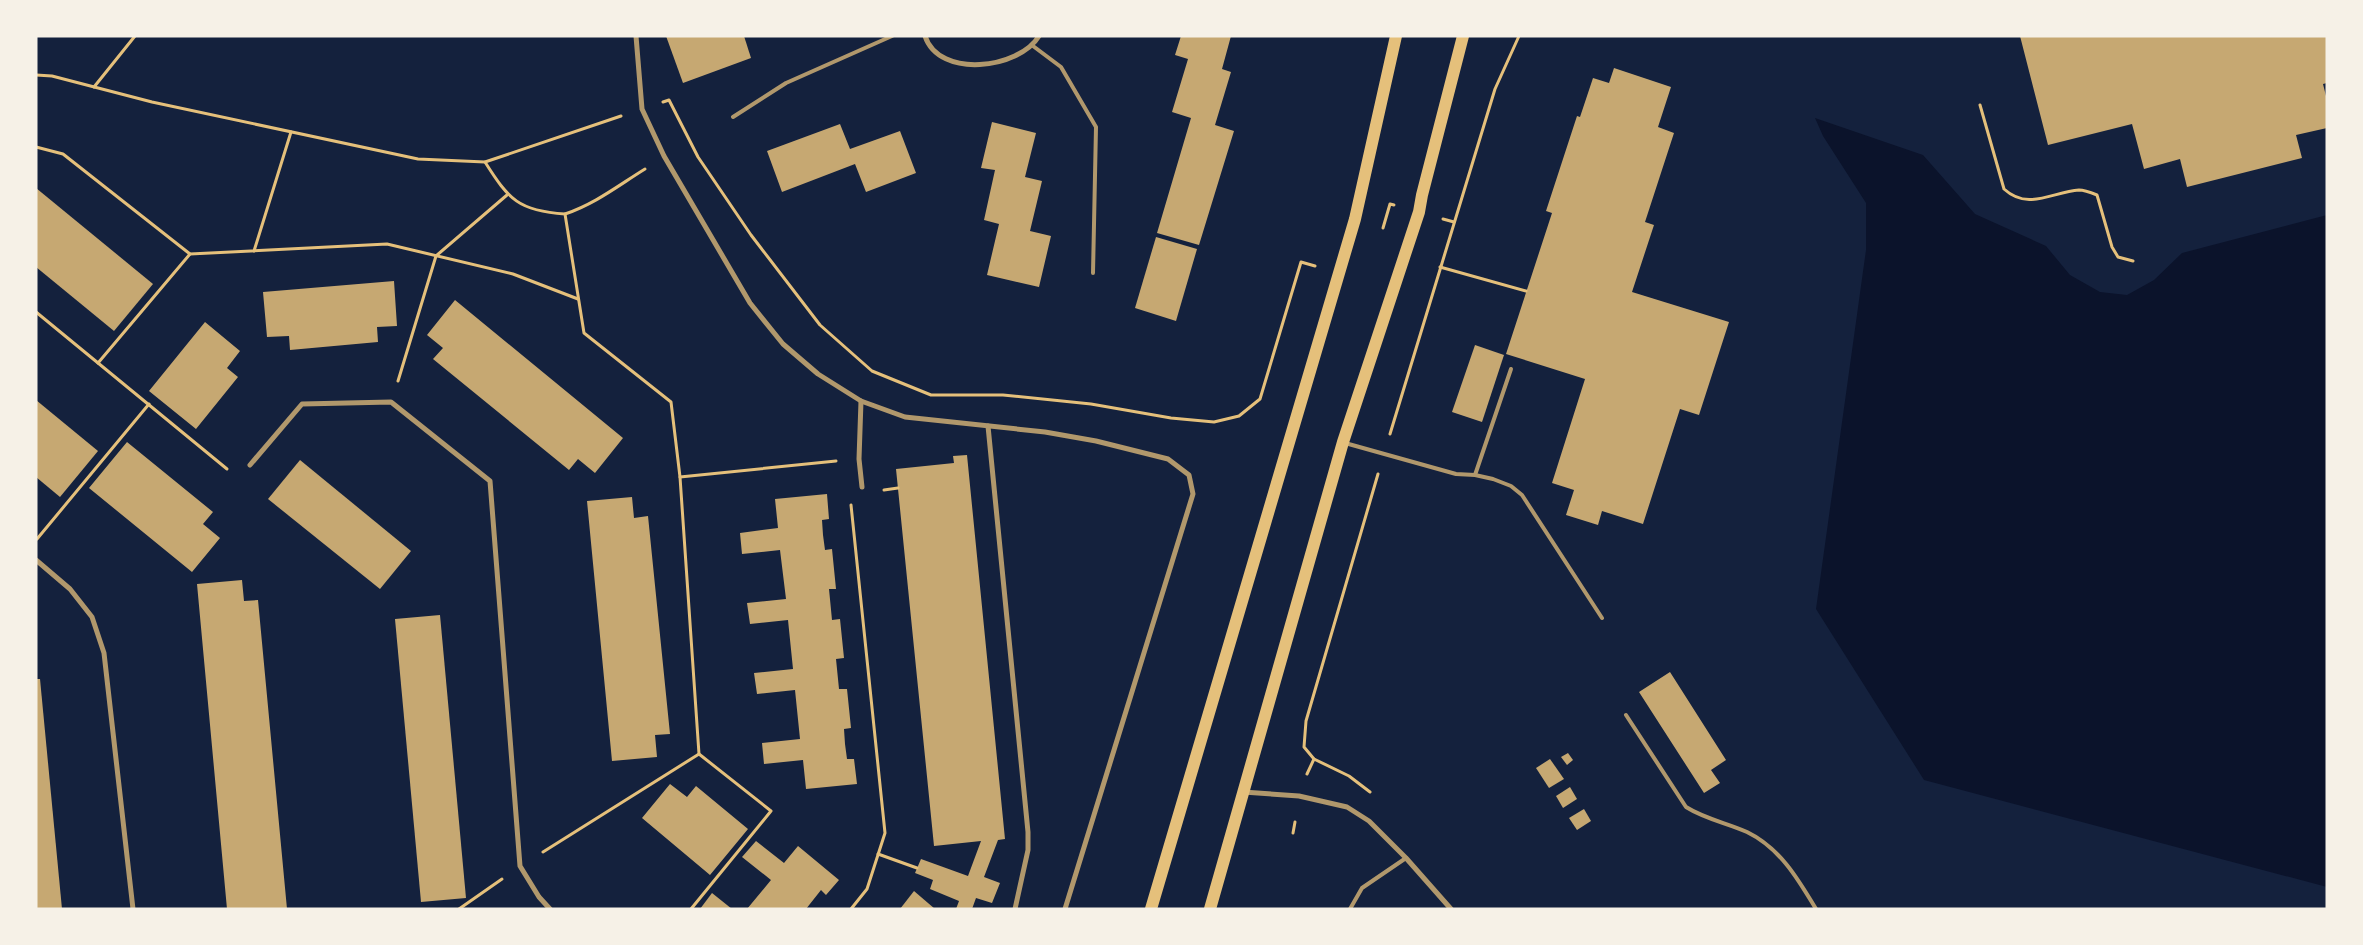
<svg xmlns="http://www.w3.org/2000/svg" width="2363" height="945" font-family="Manrope,sans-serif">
<rect width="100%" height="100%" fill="#14213d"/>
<!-- water -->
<path fill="#0b132b" d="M1815 118 1923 155 1975 214 2046 246 2070 275 2100 292 2127 295 2154 280 2182 253 2327 215V887L1924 780 1816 609 1866 250V203L1823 136Z"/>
<!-- building -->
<g fill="#c6a872">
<path d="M666 36H744L751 58 683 83Z"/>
<path d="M1181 36H1231L1222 69 1231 72 1215 125 1234 131 1199 245 1157 233 1191 118 1172 112 1188 59 1175 55Z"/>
<path d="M2020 36H2327V83L2323 84 2327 100V128L2296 135 2302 158 2187 187 2180 159 2144 169 2132 124 2048 145Z"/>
<path d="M1614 68 1671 87 1658 127 1674 133 1645 222 1654 225 1632 292 1729 322 1699 415 1680 409 1643 524 1602 511 1598 525 1566 515 1574 490 1552 483 1585 379 1506 354 1552 213 1546 211 1577 116 1580 117 1593 78 1609 83Z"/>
<path d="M992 122 1036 133 1025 177 1042 181 1030 231 1051 236 1039 287 987 275 999 224 984 220 995 170 981 168Z"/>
<path d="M840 124 850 149 900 131 916 173 866 192 855 164 782 192 767 151Z"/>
<path d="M36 188 153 284 114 331 36 267Z"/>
<path d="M1156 237 1197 249 1176 321 1135 308Z"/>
<path d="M394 281 397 326 377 327 378 342 290 350 289 336 267 337 263 292Z"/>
<path d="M455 300 623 438 595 473 578 459 569 470 433 359 443 348 427 335Z"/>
<path d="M205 322 240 351 227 368 238 377 196 429 149 391Z"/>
<path d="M1475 345 1504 355 1482 422 1452 412Z"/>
<path d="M36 400 98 451 60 497 36 477Z"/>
<path d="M127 442 213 512 203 524 220 538 192 572 89 488Z"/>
<path d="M967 455 1005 839 998 840 984 877 1000 883 992 903 976 898 972 909H956L959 901 930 889 933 880 915 873 921 859 968 876 981 841 934 846 896 469 954 463 953 456Z"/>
<path d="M300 460 411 551 380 589 268 499Z"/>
<path d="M827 494 829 519 822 520 823 535 825 550 832 549 836 589H829L832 620 840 619 844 658 836 659 839 689H847L851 728 844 729 845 744 847 759H854L857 784 806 789 803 760 764 764 762 743 800 739 795 690 757 694 754 673 793 669 788 620 750 624 747 603 786 599 780 550 742 554 740 533 778 528 775 499Z"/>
<path d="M632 497 634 518 648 516 670 734 655 735 657 757 612 761 587 501Z"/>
<path d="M242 580 244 601 258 600 287 909H227L197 584Z"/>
<path d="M440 615 466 898 421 902 395 619Z"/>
<path d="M1670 672 1726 760 1711 770 1720 783 1704 793 1639 692Z"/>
<path d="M36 679H40L62 909H36Z"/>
<path d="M1568 753 1573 760 1567 765 1561 757Z"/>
<path d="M1550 759 1564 779 1549 788 1536 768Z"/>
<path d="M670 784 687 797 696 786 748 829 710 875 642 818Z"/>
<path d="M1570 787 1577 799 1563 808 1556 796Z"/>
<path d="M1584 809 1591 821 1577 830 1569 818Z"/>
<path d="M756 841 784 863 798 846 839 880 826 895 821 890 806 909H747L771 880 742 857Z"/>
<path d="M914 891 935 909H900Z"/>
<path d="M712 893 732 909H700Z"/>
</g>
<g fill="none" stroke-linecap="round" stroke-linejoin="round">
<!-- path -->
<g stroke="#e5c07b" stroke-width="3">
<path d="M36 75 52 76 152 102 418 159 485 162 621 116"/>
<path d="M94 87 135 36"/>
<path d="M663 102 669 100 698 157 751 235 820 325 872 371 931 395H1003L1091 404 1171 418 1214 422 1239 416 1260 399 1301 262 1315 266"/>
<path d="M1980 105 2004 189C2028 211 2052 192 2079 190 2084 190 2092 193 2097 195L2112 247 2118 257 2133 261"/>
<path d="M36 147 63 154 190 254 387 244 513 274 578 299"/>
<path d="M485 162C509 200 519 211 565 214L584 333 671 402 680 477 699 754 771 811 691 909"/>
<path d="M565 214C595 204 619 185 645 169"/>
<path d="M1443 219 1454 222"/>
<path d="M1383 228 1390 204 1394 205"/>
<path d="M254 251 291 132"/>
<path d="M1440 267 1526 291"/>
<path d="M36 312 227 469"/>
<path d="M98 363 190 254"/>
<path d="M398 381 436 256 507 195"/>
<path d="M1390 434 1495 89 1519 36"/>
<path d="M680 477 836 461"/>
<path d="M884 490 898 488"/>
<path d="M851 505 885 833 867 889 851 909"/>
<path d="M37 539 149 404"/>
<path d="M1307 774 1314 759"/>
<path d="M1370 792 1349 776 1314 759 1304 747 1306 721 1378 474"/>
<path d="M1293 833 1295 822"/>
<path d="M543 852 699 754"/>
<path d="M878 854 917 868"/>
<path d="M459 909 502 879"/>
</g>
<!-- service -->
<g stroke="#b1986c" stroke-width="4">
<path d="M1033 46 1061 67 1096 127 1093 273"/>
<path d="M733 117 786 83 892 36"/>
<path d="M1345 443 1456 474 1475 475 1493 479 1511 486 1522 495 1602 618"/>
<path d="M1475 475 1511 369"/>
<path d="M1626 715 1686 807C1705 819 1727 823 1747 832 1780 848 1798 879 1816 909"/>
<path d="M1350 909 1362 888 1406 858"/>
</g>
<!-- minor -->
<g stroke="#b1986c" stroke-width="5">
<path d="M636 36 642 109 664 156 750 303 783 344 818 374 861 401 905 417 1045 432 1096 441 1168 459 1189 475 1193 494 1065 909"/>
<path d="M925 36C939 79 1019 69 1039 36"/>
<path d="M861 401 859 459 862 487"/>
<path d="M988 426 1028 832V850L1015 909"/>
<path d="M250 465 302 404 391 402 490 481 520 866 539 897 550 909"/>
<path d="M36 560 70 589 92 617 104 653 133 909"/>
<path d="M1243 792 1299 796 1347 807 1369 821 1406 858 1451 909"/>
</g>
<!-- primary -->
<g stroke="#e5c07b" stroke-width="12">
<path d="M1151 909 1355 219 1396 36"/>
<path d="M1210 909 1343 442 1419 212 1422 195 1463 36"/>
</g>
</g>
<!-- border -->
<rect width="2363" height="945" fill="none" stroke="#f6f1e7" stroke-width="75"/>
</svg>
